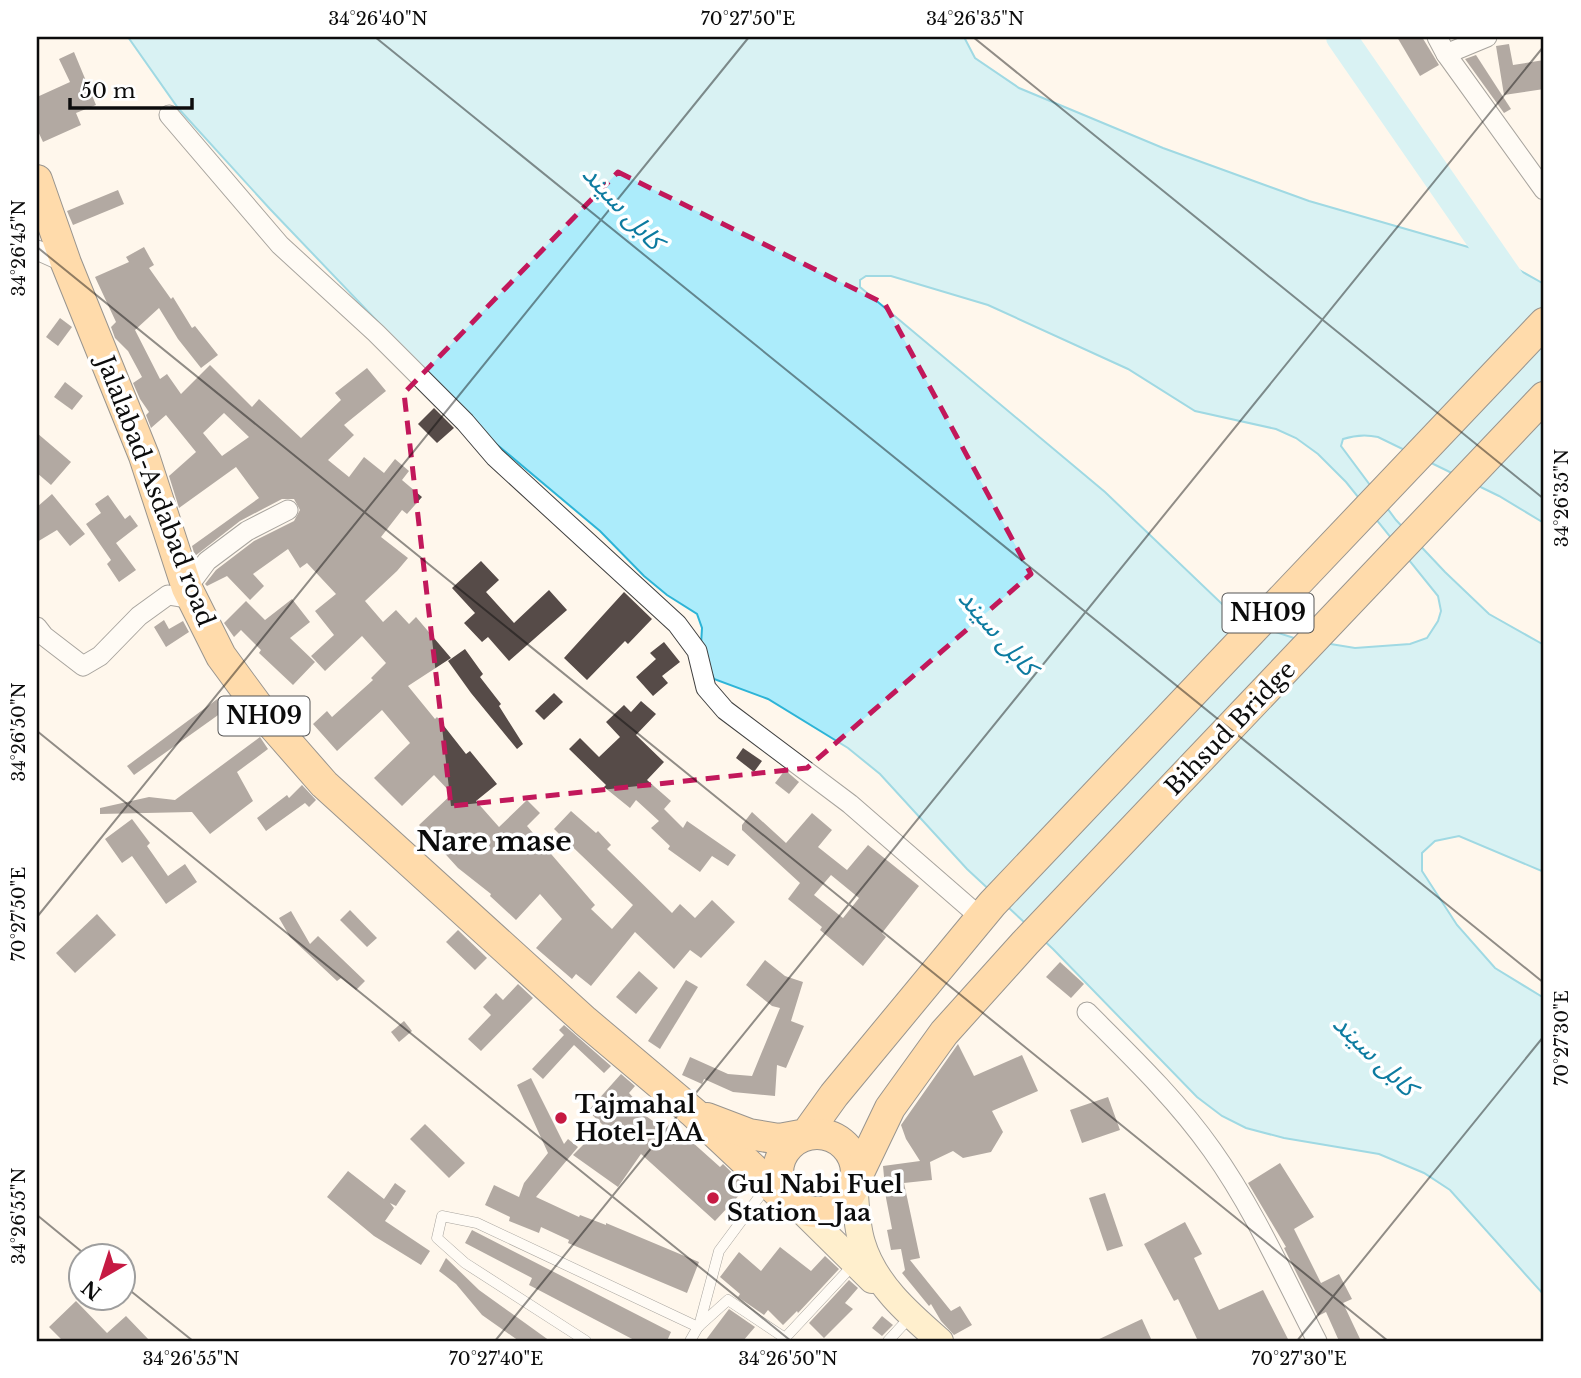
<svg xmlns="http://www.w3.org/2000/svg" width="1581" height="1378" font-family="'Libre Baskerville','Noto Sans Arabic',serif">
<rect width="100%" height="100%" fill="#fff7ec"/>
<!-- water -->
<path fill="#acecfb" stroke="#2db4d7" stroke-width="2" fill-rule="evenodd" d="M128 37H964L975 58 1019 88 1163 148 1309 201 1489 253 1544 284V523L1499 496 1378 437C1365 434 1355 435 1343 439L1341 446 1396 520 1445 572 1489 614 1544 645V872L1459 836 1435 841 1422 853V871L1457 925 1495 968 1544 998V1295L1450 1190 1424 1173 1379 1154 1284 1138 1246 1128 1222 1116 1197 1097 1053 949 967 869 880 774 848 748 768 699 714 679 701 645 702 628 697 614 667 595 644 576 600 531 489 438 270 209 178 108ZM866 276H891L988 305 1128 369 1195 411 1276 429 1296 438 1318 454 1346 482 1438 596 1441 611 1438 621 1427 638 1410 644 1355 648 1294 638 1266 629 1222 604 1105 492 860 287V280Z"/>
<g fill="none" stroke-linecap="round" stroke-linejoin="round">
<!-- river -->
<path stroke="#acecfb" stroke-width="30" d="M1341 37 1512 284"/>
</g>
<!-- building -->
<g fill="#564b48" fill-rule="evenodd">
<path d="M1397 37H1422L1439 65 1420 76Z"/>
<path d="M1509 44 1513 65 1544 60V89L1504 95 1496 46Z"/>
<path d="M74 52 96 105 76 113 81 125 43 142 37 129V97L70 82 59 59Z"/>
<path d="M1476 55 1511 109 1504 113 1465 59Z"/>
<path d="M118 190 124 204 73 225 67 211Z"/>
<path d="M144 247 154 265 149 268 171 299 173 297 192 328 195 326 218 355 201 368 178 339 159 308 135 330 160 379 167 374 181 394 210 365 252 407 259 399 301 438 341 400 335 393 367 368 386 391 344 425 354 435 328 460 349 477 364 457 384 473 395 459 409 471 402 480 422 497 407 514 402 510 381 537 408 558 397 571 365 601 383 622 396 610 409 624 416 617 451 658 408 686 435 719 437 717 466 754 470 751 497 784 476 801 499 827 527 800 540 813 527 826 595 905 591 909 612 929 633 905 554 829 571 811 596 833 598 831 611 845 607 849 672 913 680 904 695 918 712 900 735 922 701 958 690 950 674 969 635 932 591 986 576 974 572 979 536 948 562 919 540 894 516 920 490 896 491 894 458 868 419 825 452 794 434 775 402 806 374 778 410 743 382 710 337 751 313 724 327 711 332 717 373 680 371 678 386 663 362 636 325 671 311 656 334 635 315 611 336 594 307 563 300 568 288 549 253 574 264 586 250 600 227 576 207 586 205 584 216 570 254 541 294 521 300 510 294 499H282L240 521 195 556 192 546 259 498 236 467 179 508 169 476 196 452 166 415 151 428 146 415 149 412 140 399 133 383 142 377 128 351 115 338 111 327 116 322 95 277 129 262 126 257ZM224 413 249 437 222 456 203 433Z"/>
<path d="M60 318 72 327 58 346 46 337Z"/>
<path d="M65 382 83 396 72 410 54 397Z"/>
<path d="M434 408 454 428 437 443 418 424Z"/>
<path d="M37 433 71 462 51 485 37 473Z"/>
<path d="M52 494 85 534 70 546 57 530 37 542V507Z"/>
<path d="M108 495 125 519 130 515 138 526 116 543 136 570 119 582 107 564 111 560 86 524 101 513 95 504Z"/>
<path d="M481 561 499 580 486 592 514 623 549 590 567 610 509 661 488 637 482 642 464 623 475 613 452 588Z"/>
<path d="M624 592 652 619 628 644 625 641 587 680 564 658Z"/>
<path d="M292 599 310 622 290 638 315 662 293 685 259 653 261 650 241 630 234 637 224 623 246 601 265 620Z"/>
<path d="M164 620 169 629 183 621 189 632 166 647 154 627Z"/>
<path d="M664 642 680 662 662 676 668 683 653 696 636 677 656 659 650 653Z"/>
<path d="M465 649 483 674 480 677 501 704 499 706 523 744 517 749 471 693 448 661Z"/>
<path d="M554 693 563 702 544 720 535 711Z"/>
<path d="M220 697 228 708 134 775 127 766Z"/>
<path d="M641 701 656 714 636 735 664 762 647 780 671 801 664 809 683 828 687 821 736 855 728 866 712 856 700 872 668 849 670 846 651 828 659 821 636 800 630 808 604 787 606 785 569 749 580 738 599 757 620 737 606 722 624 705 631 712Z"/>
<path d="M260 737 268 749 237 772 253 801 210 834 192 812 100 814V808L149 797 175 800Z"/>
<path d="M743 748 762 761 754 772 736 758Z"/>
<path d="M785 770 799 782 789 794 775 783Z"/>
<path d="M302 785 316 800 309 807 305 803 266 831 257 818 287 795 289 798Z"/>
<path d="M752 812 786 843 812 813 832 830 818 847 847 870 868 845 919 886 882 933 886 937 863 966 820 930 822 927 788 899 800 883 742 830V825ZM831 875 859 898 843 918 814 895Z"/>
<path d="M132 819 150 843 147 846 168 876 185 864 197 882 166 904 132 856 122 863 105 839Z"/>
<path d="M350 910 377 938 367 947 340 920Z"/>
<path d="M291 911 310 944 318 936 365 981 356 990 341 978 337 981 290 937 279 918Z"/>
<path d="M97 914 116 935 75 973 56 953Z"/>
<path d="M458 930 487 958 475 970 446 942Z"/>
<path d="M765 960 785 976 803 982 791 1021 804 1026 786 1068 777 1065 775 1096 733 1092 704 1079 702 1084 682 1075 690 1057 728 1074 752 1076 780 1008 772 1006 746 985Z"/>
<path d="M1060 962 1084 984 1071 998 1046 977Z"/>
<path d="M639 971 658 988 636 1014 616 997Z"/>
<path d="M686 980 698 987 660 1049 648 1041Z"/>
<path d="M518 984 533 998 481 1051 468 1039 491 1015 483 1007 496 993 503 1000Z"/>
<path d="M404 1021 412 1031 399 1042 391 1032Z"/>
<path d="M564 1025 611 1066 604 1073 574 1045 543 1079 532 1069 564 1035 559 1030Z"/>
<path d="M958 1044 974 1076 1022 1055 1038 1091 992 1111 1003 1132 991 1152 963 1158 953 1151 930 1162 932 1180 904 1183 920 1258 910 1260 951 1311 960 1306 972 1325 954 1335 941 1321 931 1304 929 1306 902 1273 905 1270 901 1249 891 1250 887 1230 892 1229 886 1198 883 1166 920 1161 906 1139 901 1125Z"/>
<path d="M621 1074 635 1086 629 1093 640 1105 636 1109 677 1138 682 1133 720 1167 723 1164 750 1190 748 1191 745 1189 715 1221 641 1154 618 1187 573 1155 603 1125 588 1111Z"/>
<path d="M531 1078 564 1144 568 1139 578 1147 536 1197 579 1217 580 1215 606 1225V1223L699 1262 687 1293 568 1243 569 1240 541 1227 539 1233 509 1221 510 1217 485 1205 494 1185 519 1197 524 1183 548 1153 517 1085Z"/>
<path d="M1108 1097 1120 1130 1082 1143 1070 1110Z"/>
<path d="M425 1124 465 1163 449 1178 410 1139Z"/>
<path d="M1280 1163 1314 1217 1294 1229 1321 1283 1339 1274 1352 1299 1343 1303 1361 1341H1339L1326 1312 1318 1316 1284 1248 1286 1247 1248 1183Z"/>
<path d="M348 1171 384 1199 395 1183 406 1191 396 1206 390 1203 394 1208 385 1221 430 1251 421 1265 374 1236 327 1197Z"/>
<path d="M1105 1193 1123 1246 1107 1251 1089 1198Z"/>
<path d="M1185 1222 1202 1254 1194 1258 1219 1310 1263 1290 1289 1341H1198L1178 1299 1174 1301 1144 1244Z"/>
<path d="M472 1230 671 1332 667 1341H636L529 1285 532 1278 465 1243Z"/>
<path d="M780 1247 811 1271 825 1256 839 1269 798 1313 797 1311 783 1325 768 1310 764 1315 738 1297 740 1294 720 1277 739 1252 761 1271Z"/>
<path d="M446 1258 479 1290 550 1341H519L482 1315 456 1284 439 1271Z"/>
<path d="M849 1280 858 1288 845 1303 853 1309 824 1338 809 1323Z"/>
<path d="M76 1301 107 1333 126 1316 150 1341H63L49 1327Z"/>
<path d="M729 1309 755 1327 743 1341H705Z"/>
<path d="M882 1316 893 1325 882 1336 872 1328Z"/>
<path d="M1142 1319 1152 1341H1095Z"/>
</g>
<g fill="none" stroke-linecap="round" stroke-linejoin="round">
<!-- service casing -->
<g stroke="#3f3f3f" stroke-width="11">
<g id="service">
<path d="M699 1326 719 1251 768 1185"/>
<path d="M698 1327 728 1300 785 1338 854 1264"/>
<path d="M586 1341 465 1263 437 1238 442 1216 477 1223 698 1327 690 1341"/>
<path d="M888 1341 911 1316"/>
</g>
</g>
<!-- minor casing -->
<g stroke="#3f3f3f" stroke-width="21">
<g id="minor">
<path d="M1437 37 1446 54 1544 190"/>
<path d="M1446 54 1487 37"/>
<path d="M169 115 280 245 376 333 465 422 495 457 677 624 697 651 706 688 725 710 850 804 980 917"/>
<path d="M37 250 66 263"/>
<path d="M187 588 207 561 247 531 288 510"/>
<path d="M37 627 44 636 83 666 100 656 139 616 168 595 192 599"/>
<path d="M1087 1012C1131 1056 1176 1099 1212 1150 1254 1209 1284 1277 1317 1341"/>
</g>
</g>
<!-- secondary casing -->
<g stroke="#2e2e2e" stroke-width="28">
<g id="secondary">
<path d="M854 1183C856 1203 856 1224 862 1243 874 1284 909 1314 940 1341"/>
<path d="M797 1206 872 1280"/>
</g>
</g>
<!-- primary casing -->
<g stroke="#1d1d1d" stroke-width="32">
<g id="primary">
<path d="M37 180 66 263 144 456 187 588 221 656 268 720 324 784 585 1021 694 1113 780 1194 785 1196"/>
<path d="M707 1118 749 1134 779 1139 806 1134 834 1095 992 904 1544 323"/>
<circle cx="817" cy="1173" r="39"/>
<path d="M854 1183 890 1108 944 1033 1025 943 1544 397"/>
</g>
</g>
<!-- service -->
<use href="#service" stroke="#fff" stroke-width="10"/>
<!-- minor -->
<use href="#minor" stroke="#fff" stroke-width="19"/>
<!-- secondary -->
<use href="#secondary" stroke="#ffe4a7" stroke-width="26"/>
<!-- primary -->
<use href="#primary" stroke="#ffb85c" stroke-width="30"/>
</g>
<!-- marked area -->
<path d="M0 0H1581V1378H0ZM618 172 885 304 1031 574 807 768 451 806 404 393Z" fill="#fff7ec" fill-opacity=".55" fill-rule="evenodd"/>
<path fill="none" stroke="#c2185b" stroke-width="5" stroke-dasharray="14 9" stroke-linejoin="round" d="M618 172 885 304 1031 574 807 768 451 806 404 393Z"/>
<!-- ticks -->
<path fill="none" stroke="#0c0c0c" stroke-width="2" stroke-opacity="0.45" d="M375 37 1544 983M973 37 1544 499M37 247 1388 1341M37 731 791 1341M37 917 749 37M37 1215 87 1256M122 1284 193 1341M495 1341 1544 46M1297 1341 1544 1036"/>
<!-- markers -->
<g fill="#c61a43" stroke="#fff" stroke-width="2.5">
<circle cx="561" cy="1118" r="7"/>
<circle cx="713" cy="1198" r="7"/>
</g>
<g text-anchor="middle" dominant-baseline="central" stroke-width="7" stroke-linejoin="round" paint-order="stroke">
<!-- shield labels -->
<g fill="#fff" stroke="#555" stroke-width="2">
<rect x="1222.5" y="593.5" width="91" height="39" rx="5"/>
<rect x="218.5" y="696.5" width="91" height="39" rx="5"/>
</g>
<g font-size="23" font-weight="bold" fill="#0c0c0c">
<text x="1268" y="613">NH09</text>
<text x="264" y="716">NH09</text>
</g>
<!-- street labels -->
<g font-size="24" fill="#0c0c0c" stroke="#fff">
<text transform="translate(156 491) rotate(69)">Jalalabad-Asdabad road</text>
<text transform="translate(1230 728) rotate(-46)">Bihsud Bridge</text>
</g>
<!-- poi labels -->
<g font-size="24" font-weight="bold" fill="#0c0c0c" stroke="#fff" text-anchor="start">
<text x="575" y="1104">Tajmahal<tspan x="575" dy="28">Hotel-JAA</tspan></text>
<text x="727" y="1184">Gul Nabi Fuel<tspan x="727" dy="28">Station_Jaa</tspan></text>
</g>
<!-- water labels -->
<g font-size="26" font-style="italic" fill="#0d7ba0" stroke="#fff">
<text transform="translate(623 207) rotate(47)">کابل سيند</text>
<text transform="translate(998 632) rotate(49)">کابل سيند</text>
<text transform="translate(1375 1055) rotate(44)">کابل سيند</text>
</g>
<!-- quarter labels -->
<g font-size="28" font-weight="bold" fill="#0c0c0c" stroke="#fff">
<text x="494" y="841">Nare mase</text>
</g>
</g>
<!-- border -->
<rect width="1581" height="1378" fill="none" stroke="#ffffff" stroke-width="77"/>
<!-- north arrow -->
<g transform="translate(102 1277) rotate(219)"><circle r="33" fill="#ffffff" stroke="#9e9e9e" stroke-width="2"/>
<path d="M0-5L12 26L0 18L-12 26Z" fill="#c61a43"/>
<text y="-10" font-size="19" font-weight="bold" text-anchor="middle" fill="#0c0c0c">N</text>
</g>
<!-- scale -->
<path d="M70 98v10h122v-10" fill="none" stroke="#0c0c0c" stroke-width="3.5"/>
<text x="80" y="98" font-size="21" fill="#0c0c0c" stroke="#ffffff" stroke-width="5" paint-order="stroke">50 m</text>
<rect x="38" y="38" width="1504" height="1302" fill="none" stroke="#0c0c0c" stroke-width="2.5"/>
<g font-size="18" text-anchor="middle" fill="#0c0c0c">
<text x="378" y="25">34°26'40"N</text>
<text x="748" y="25">70°27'50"E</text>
<text x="975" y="25">34°26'35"N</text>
<text transform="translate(19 248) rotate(-90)" y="6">34°26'45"N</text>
<text transform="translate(1562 498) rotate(-90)" y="6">34°26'35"N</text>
<text transform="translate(19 732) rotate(-90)" y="6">34°26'50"N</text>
<text transform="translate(19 914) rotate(-90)" y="6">70°27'50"E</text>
<text transform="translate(1562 1038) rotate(-90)" y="6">70°27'30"E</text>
<text transform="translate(19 1216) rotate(-90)" y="6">34°26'55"N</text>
<text x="191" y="1365">34°26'55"N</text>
<text x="496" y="1365">70°27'40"E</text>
<text x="788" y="1365">34°26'50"N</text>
<text x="1299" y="1365">70°27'30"E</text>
</g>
</svg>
